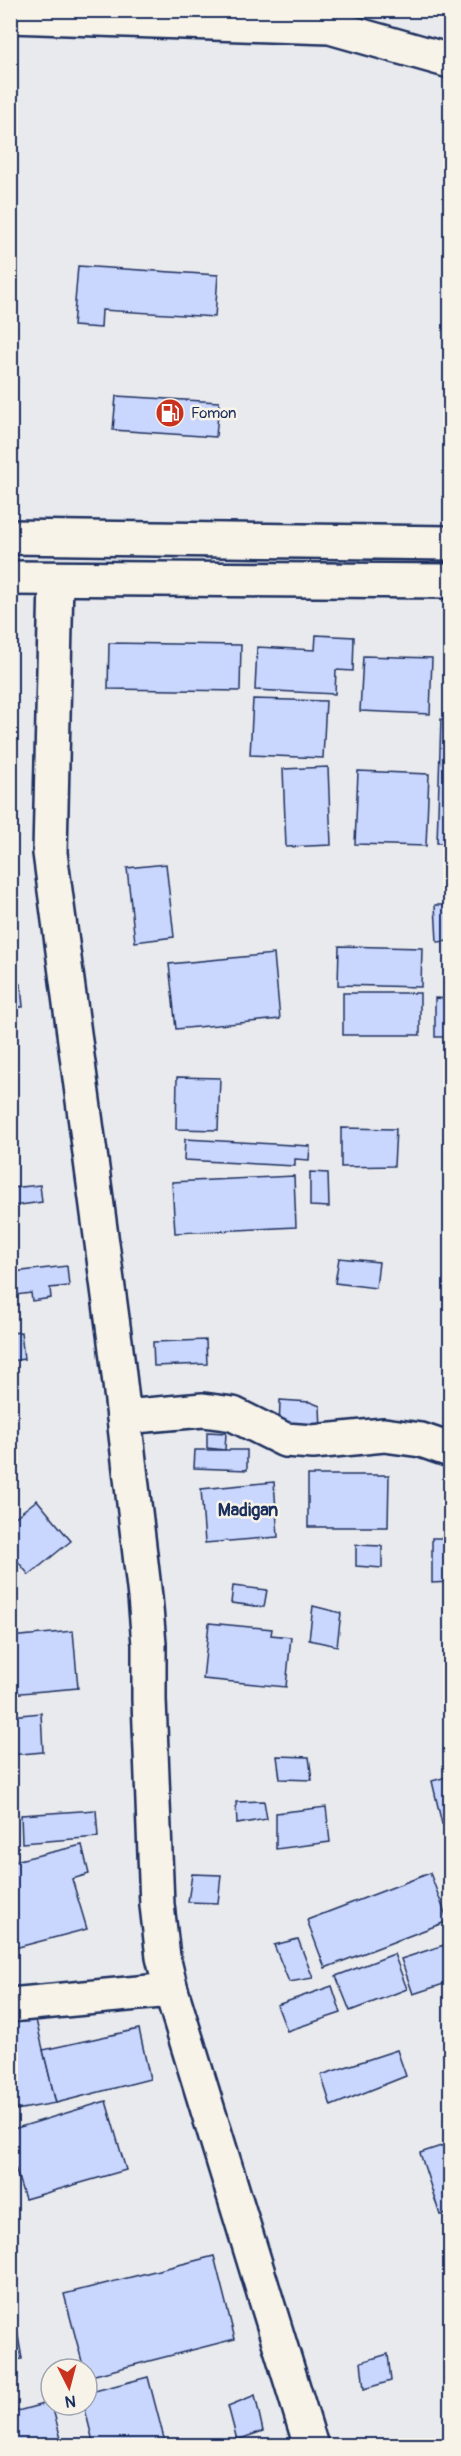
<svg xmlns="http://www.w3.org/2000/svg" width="461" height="2456" font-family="Pangolin,sans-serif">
<rect width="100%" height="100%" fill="#e9eaee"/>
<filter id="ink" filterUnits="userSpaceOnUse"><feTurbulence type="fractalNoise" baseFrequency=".0167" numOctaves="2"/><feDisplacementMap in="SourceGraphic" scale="12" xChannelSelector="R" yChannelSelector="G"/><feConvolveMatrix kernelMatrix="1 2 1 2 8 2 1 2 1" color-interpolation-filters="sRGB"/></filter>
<g filter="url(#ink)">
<!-- building -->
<g fill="#c9d6fd" stroke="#1b2f5e" stroke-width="1.5">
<path d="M78 266 218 275 215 317 102 310 101 328 73 326Z"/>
<path d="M116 396 219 402 216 437 113 430Z"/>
<path d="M316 635 354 637 353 671 336 670 335 694 255 690 257 647 315 650Z"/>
<path d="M109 643 241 645 240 691 108 689Z"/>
<path d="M363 656 432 658 430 714 360 711Z"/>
<path d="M253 699 326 701 323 758 250 755Z"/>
<path d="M441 719H450V843H437Z"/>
<path d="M328 767 331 845 286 847 283 769Z"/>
<path d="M358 771 429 774 426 846 355 844Z"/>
<path d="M166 864 174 937 135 942 127 868Z"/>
<path d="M435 905H450V941L437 942Z"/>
<path d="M339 946 422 948 421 987 338 985Z"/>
<path d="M274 954 280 1019 176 1029 169 964Z"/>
<path d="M10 984H21L23 1007H10Z"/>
<rect x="343" y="993" width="77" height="42"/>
<path d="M435 998 450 999V1037H435Z"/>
<path d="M177 1077 220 1078 218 1130 176 1129Z"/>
<path d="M341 1128 396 1129 394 1166 341 1167Z"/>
<path d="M185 1139 310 1146 309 1160 295 1159V1166L184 1160Z"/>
<path d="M310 1172 328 1173 329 1207 310 1206Z"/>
<path d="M294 1176 296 1227 175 1233 172 1182Z"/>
<path d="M40 1185 42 1202 13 1206 11 1188Z"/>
<path d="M339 1258 379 1262 376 1288 335 1283Z"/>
<path d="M67 1266 69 1286 50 1288 51 1298 32 1301 31 1293 16 1295 13 1272Z"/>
<path d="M21 1332 24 1359 10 1361V1333Z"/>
<path d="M206 1340 207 1364 154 1366 153 1342Z"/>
<path d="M280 1400 310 1402 320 1406 321 1432H279Z"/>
<path d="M207 1432 226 1433 225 1450 207 1448Z"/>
<path d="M195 1450H247V1470L194 1468Z"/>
<path d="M308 1475H389L388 1527H308Z"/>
<path d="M274 1482 278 1537 205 1543 201 1489Z"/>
<path d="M37 1500 71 1541 29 1575 10 1552V1521Z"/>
<path d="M432 1538H450V1582L432 1583Z"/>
<path d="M356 1545 382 1546V1568L356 1566Z"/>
<path d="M233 1586 267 1590 264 1607 231 1603Z"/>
<path d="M313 1606 341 1613 337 1646 309 1640Z"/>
<path d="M209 1623 272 1629 271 1635 291 1637 286 1687 203 1679Z"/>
<path d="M73 1631 78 1688 10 1694V1637Z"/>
<path d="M41 1713 43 1752 10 1755V1716Z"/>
<path d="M277 1756 309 1757 312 1780 280 1779Z"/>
<path d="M450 1776V1822L442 1824 432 1781Z"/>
<path d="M264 1801 267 1819 237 1824 236 1802Z"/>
<path d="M326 1807 330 1842 276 1849V1813Z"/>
<path d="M96 1810 98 1837 22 1843 21 1815Z"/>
<path d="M82 1845 89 1874 72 1879 87 1929 11 1949 10 1862Z"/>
<path d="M430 1873 448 1921 325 1968 307 1920Z"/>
<path d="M192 1874 221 1875 218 1903 188 1902Z"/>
<path d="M298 1939 313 1978 289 1982 274 1945Z"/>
<path d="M444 1945 450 1964V1982L413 1994 401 1959Z"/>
<path d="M394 1954 407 1989 350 2011 336 1976Z"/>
<path d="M332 1986 341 2013 287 2031 277 2005Z"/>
<path d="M35 2016 56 2103 10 2111V2022Z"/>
<path d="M139 2029 150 2079 56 2103 43 2050Z"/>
<path d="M397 2050 406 2076 331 2106 321 2075Z"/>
<path d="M106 2101 126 2170 25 2199 10 2152V2130Z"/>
<path d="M450 2143V2212L440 2215 420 2153Z"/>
<path d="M214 2256 235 2339 87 2377V2369H84L64 2294Z"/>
<path d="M15 2318 22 2359 10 2361V2319Z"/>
<path d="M388 2354 391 2381 364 2389 361 2362Z"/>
<path d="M148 2377 166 2446H94L84 2405H87V2393Z"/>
<path d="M255 2395 263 2431 237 2440 228 2406Z"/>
<path d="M51 2402 63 2446H10V2413Z"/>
</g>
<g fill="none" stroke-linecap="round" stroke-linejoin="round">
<!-- street casing -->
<g stroke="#1b2f5e" stroke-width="38">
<g id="street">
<path d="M10 16 330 27 450 61"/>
<path d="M124 1417 203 1410 233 1414 285 1440 313 1442 384 1435 421 1440 450 1450"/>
<path d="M10 2005 171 1990"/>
</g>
</g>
<!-- secondary casing -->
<g stroke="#1b2f5e" stroke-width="38">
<g id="secondary">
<path d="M10 537 450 543"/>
<path d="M10 578 450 581"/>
<path d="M56 579 50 853 115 1341 145 1597 149 1644V1700L157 1905 163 1957 171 1990 311 2446"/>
</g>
</g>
<!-- street -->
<use href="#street" stroke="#f7f3e8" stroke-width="33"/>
<!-- secondary -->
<use href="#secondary" stroke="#f7f3e8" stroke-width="33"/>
</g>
</g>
<!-- icons -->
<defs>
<g id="fuel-disc" transform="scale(1.5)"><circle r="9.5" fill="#c8321e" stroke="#f7f3e8"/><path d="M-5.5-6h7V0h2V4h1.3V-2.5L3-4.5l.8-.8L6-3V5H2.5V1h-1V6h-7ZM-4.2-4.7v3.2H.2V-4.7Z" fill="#fff"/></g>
</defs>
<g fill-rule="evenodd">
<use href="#fuel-disc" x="170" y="413"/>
</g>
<g text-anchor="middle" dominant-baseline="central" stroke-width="5" stroke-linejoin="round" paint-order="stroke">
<!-- poi labels -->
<g font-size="15" fill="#1b2f5e" stroke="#f7f3e8" text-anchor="start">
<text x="191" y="413">Fomon</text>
</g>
<!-- quarter labels -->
<g font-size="18" font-weight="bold" fill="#1b2f5e" stroke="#f7f3e8">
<text x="248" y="1510">Madigan</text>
</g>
</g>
<!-- margin -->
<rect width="461" height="2456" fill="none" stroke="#f7f3e8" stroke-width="36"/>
<rect x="18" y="18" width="425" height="2420" fill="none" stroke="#1b2f5e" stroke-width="2" filter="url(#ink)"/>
<!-- north arrow -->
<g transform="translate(69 2387) rotate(174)"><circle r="28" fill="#f7f3e8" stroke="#9fa5b1" stroke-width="1.5"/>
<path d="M0-4.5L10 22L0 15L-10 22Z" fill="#c8321e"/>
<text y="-9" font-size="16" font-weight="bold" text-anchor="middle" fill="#1b2f5e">N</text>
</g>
</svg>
